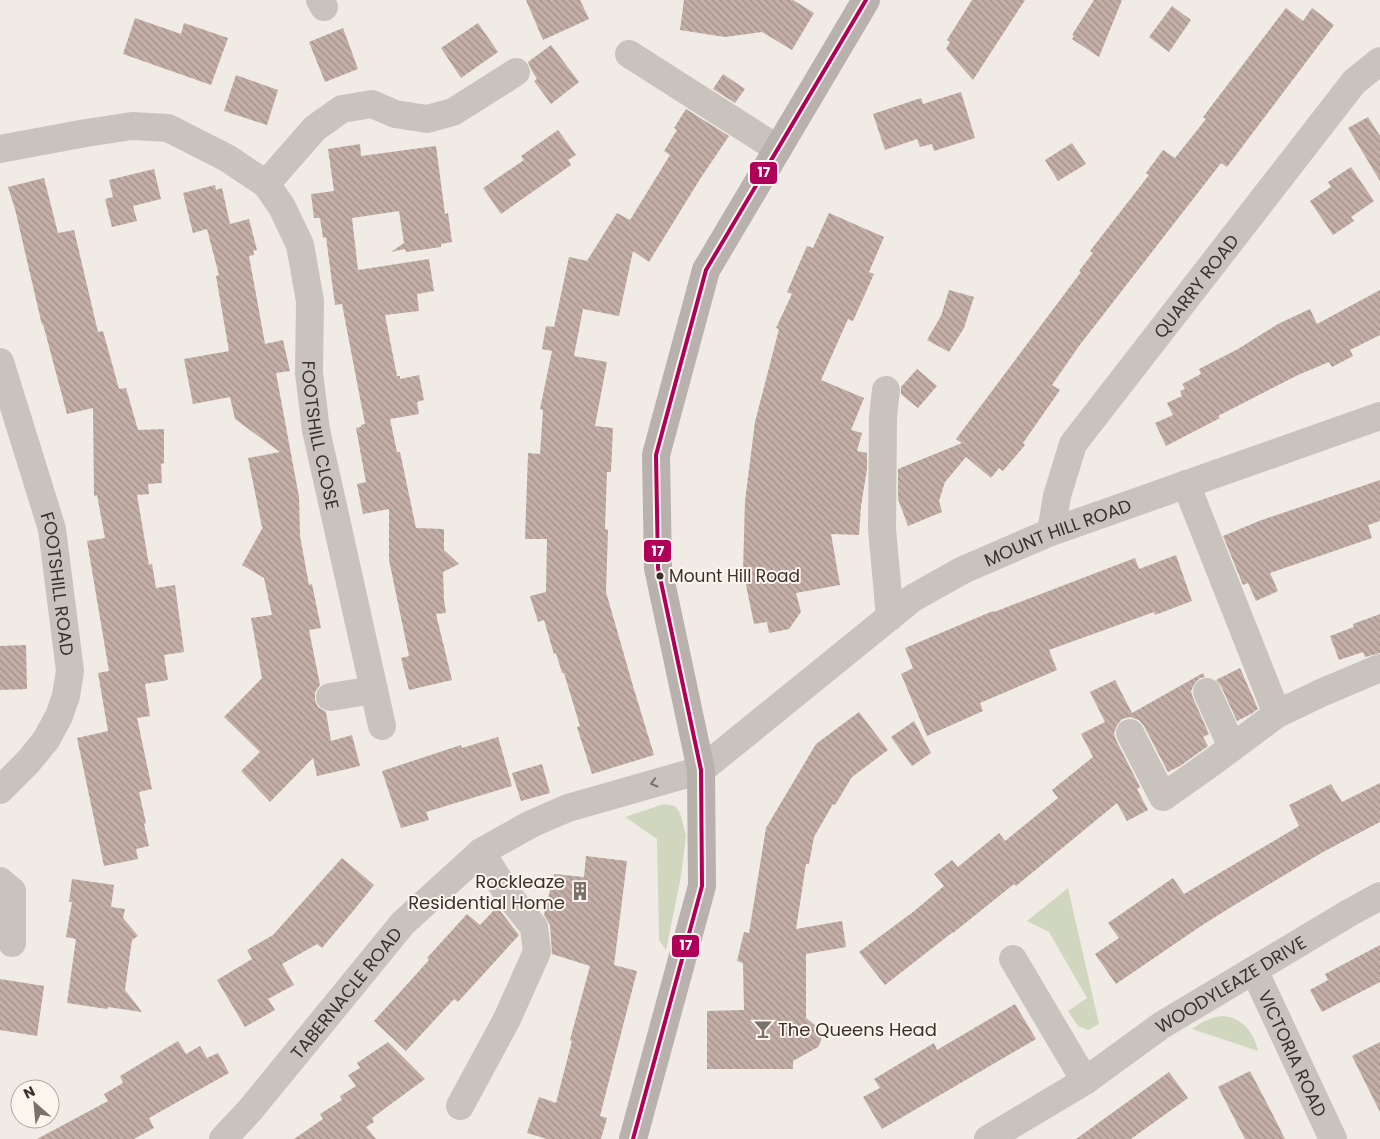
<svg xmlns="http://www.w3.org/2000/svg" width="1380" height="1139" font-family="Poppins,sans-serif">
<defs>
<pattern id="building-back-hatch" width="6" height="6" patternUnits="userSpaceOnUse" patternTransform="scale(1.25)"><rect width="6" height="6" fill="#c3afa7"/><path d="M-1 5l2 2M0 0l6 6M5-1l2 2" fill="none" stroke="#a08f88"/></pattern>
</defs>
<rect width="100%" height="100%" fill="#f0ebe5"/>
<!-- grass -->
<g fill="#d1d6bf">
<path d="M664 804 675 806 680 813 686 836 681 876 666 950 659 940 657 839 625 817Z"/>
<path d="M1068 888 1099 1024 1088 1030 1078 1026 1068 1011 1087 998 1049 932 1027 921Z"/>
<path d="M1224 1016C1243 1018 1254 1033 1258 1051L1192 1029C1203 1021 1211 1017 1224 1016Z"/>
</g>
<!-- building -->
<g fill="url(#building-back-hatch)">
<path d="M526 0H580L589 19 543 40Z"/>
<path d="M684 0H793L814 13 792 50 762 32 725 37 680 30Z"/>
<path d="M972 0H1025L973 80 946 49 950 42 947 40Z"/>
<path d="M1094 0H1122L1099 57 1072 39 1074 36 1072 35Z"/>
<path d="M1172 6 1191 20 1169 52 1149 37Z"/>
<path d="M1286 8 1303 21 1312 8 1334 25 1227 167 1221 163 1079 346 1052 385 1060 390 1023 443 1025 445 1003 471 999 468 991 478 966 457 945 482 939 501 942 512 908 526 898 499V469L962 443 956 439 1081 272 1079 271 1093 253 1090 251 1149 175 1146 173 1163 150 1175 158 1206 119 1203 117Z"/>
<path d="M135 18 181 34 184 23 228 38 211 85 123 54Z"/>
<path d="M478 23 498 52 461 78 441 48Z"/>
<path d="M343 28 358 69 325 82 309 42Z"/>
<path d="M551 45 579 82 551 104 534 81 537 79 532 71 528 62Z"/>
<path d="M723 74 745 89 735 103 713 89Z"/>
<path d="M236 75 278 90 267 125 224 111Z"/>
<path d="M961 92 975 138 934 151 932 144 920 147 917 139 885 150 873 114 921 98 923 104Z"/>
<path d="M686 109 729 136 700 179 649 262 633 251 619 316 583 309 574 356 607 362 595 426 613 428 611 472H607L605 529 608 530 606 592 633 686 654 755 592 774 577 727 580 726 564 673H562L556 653 554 654 544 620 538 622 530 596 546 592 547 539H525L528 453 540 454 543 410 540 409 552 351 542 349 546 326 554 327 569 257 587 261 617 213 630 220 670 155 664 151 677 130 674 128Z"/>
<path d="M1368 117 1380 136V181L1348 128Z"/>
<path d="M558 130 576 155 568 160 571 165 501 214 483 188 524 160 521 156Z"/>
<path d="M1072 143 1086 164 1058 181 1045 160Z"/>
<path d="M360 144 361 156 436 146 445 214 448 213 452 242 441 244V247L406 252 405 249 391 252 404 243 399 211 352 218 358 270 429 259 434 291 417 294 419 311 385 315 397 376H400V379L419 375 424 400 417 402 419 414 390 419 397 452H400L416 528 444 529V550L459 564 443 572 444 600 446 613 436 614 452 680 409 690 401 658 409 656 389 560V509L363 514 357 484 366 482 356 428 361 427V425L365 424 342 304 335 305 326 237 323 238 320 218H314L311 194 334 191 328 149Z"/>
<path d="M1351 167 1374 201 1351 217 1354 221 1333 235 1310 201 1331 187 1328 182Z"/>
<path d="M154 169 161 199 133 206 137 221 112 227 105 199 113 197 109 180Z"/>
<path d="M44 178 58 233 74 230 98 332 103 331 119 389 126 388 138 430 164 429V463L161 464 162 483 148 484 149 494 137 495 149 565 152 564 156 588 175 585 184 652 164 655 168 680 145 684 150 716 137 718 152 789 139 792 146 823 144 824 149 846 136 849 138 859 104 866 77 738 108 731 98 673 109 671 87 541 105 538 97 495 94 496 93 408 67 414 43 324 42 325 15 209 8 187Z"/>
<path d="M215 185 216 190 222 188 230 224 249 219 257 250 253 251 254 255 249 256 265 344 283 340 290 371 276 373 299 497 300 536 309 585 312 584 321 628 309 630 320 685 315 692V700L318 707 326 712 331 741 352 735 360 766 317 776 313 758 270 802 241 771 260 752 224 717 262 678 251 618 272 615 264 578 242 565 263 527H262L248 458 280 452 235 419 230 397 193 404 184 359 229 351 216 276 219 275 207 229 193 233 183 193Z"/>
<path d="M829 213 884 237 869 272 874 274 853 321 848 319 821 380 864 398 851 430 862 433 857 451 867 453V469L861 506 859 535 831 534 840 585 796 593 801 612 789 629 769 633 767 622 754 624 743 570 745 501 755 422 779 329 776 328 792 294 787 292 807 246 813 248Z"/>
<path d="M949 290 974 297 964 328 949 352 927 340 941 316Z"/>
<path d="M1380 290V335L1350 350 1353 356 1332 367 1329 362 1298 375 1218 416 1220 418 1166 446 1155 423 1173 415 1167 403 1182 396 1180 391 1185 389 1182 384 1201 374 1199 369 1238 349 1278 324 1310 309 1317 324Z"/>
<path d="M917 369 937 386 918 408 901 394V387Z"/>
<path d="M1380 480V521L1368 525 1372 538 1270 573 1278 591 1256 601 1248 583 1243 585 1223 536 1259 521Z"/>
<path d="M1176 555 1192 601 1155 615 1154 612 1049 650 1057 670 980 703 983 711 927 736 901 674 913 668 905 648 993 611 994 612 1135 558 1139 569Z"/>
<path d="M1380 614V653L1365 657 1363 652 1339 660 1330 636 1354 627 1353 624Z"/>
<path d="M26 645 27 689 0 690V646Z"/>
<path d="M1240 668 1258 709 1251 714 1237 721 1221 686 1216 680Z"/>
<path d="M1203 673 1205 677 1200 678 1195 683 1191 691 1193 698 1209 734 1203 737 1208 746 1180 766 1168 772 1144 726 1139 720 1130 717 1122 719 1117 725 1114 733 1116 740 1140 787 1137 789 1148 810 1127 821 1117 803 1016 886 1014 884 953 933V932L885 985 859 952 913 912 944 886 934 874 952 860 958 867 999 833 1005 841 1058 798 1052 790 1093 757 1081 734 1105 722 1090 692 1115 680 1132 713Z"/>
<path d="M859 712 888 750 852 777 835 805 833 804 814 837 809 864H806L796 929 842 921 846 947 806 954V1018L816 1026 821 1032V1041L818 1047 793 1061V1069H707V1011L744 1010 743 963 737 961 744 932 749 933 766 828 816 744Z"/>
<path d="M914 721 931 753 912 766 891 737Z"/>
<path d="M498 737 512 786 426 812 429 820 401 828 382 771 461 745 462 748Z"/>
<path d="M542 764 550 793 521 801 512 773Z"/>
<path d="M1380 783V822L1323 852 1228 909 1201 926 1116 984 1095 954 1119 938 1108 923 1173 878 1184 894 1299 826 1289 805 1331 784 1342 802Z"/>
<path d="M586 856 627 861 614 965 637 971 600 1116 607 1118 601 1139H547L527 1133 539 1097 556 1103 572 1041 570 1040 590 966 552 954 550 925 544 915 554 874 584 877Z"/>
<path d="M342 858 374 885 354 910 322 948 317 944 282 964 294 985 268 999 275 1010 245 1027 217 980 252 959 247 950 273 935Z"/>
<path d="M72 879 114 885 111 907 125 909 123 918 138 936 132 940 125 990 142 1012 108 1007 107 1009 67 1003 76 939 66 937 72 902H69Z"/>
<path d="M497 907 519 935 458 1002 454 999 406 1051 374 1021 429 960 427 958 467 914 480 925Z"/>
<path d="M1380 945V982L1322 1012 1310 990 1328 980 1325 974Z"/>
<path d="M0 979 44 986 37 1036 0 1030Z"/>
<path d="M1015 1004 1036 1039 882 1129 863 1097 880 1088 874 1079 934 1043 937 1050Z"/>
<path d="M178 1041 186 1054 200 1046 207 1058 218 1053 229 1073 149 1118 154 1128 134 1139H37L108 1101 104 1094 123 1083 120 1076Z"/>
<path d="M388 1042 425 1079 372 1118 374 1122 366 1127 376 1139H294L323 1119 320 1114 342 1100 340 1096 356 1086 348 1075 360 1068 357 1063Z"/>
<path d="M1380 1042V1112L1352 1056Z"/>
<path d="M1250 1071 1273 1115 1285 1139H1245L1218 1087Z"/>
<path d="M1169 1072 1188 1098 1131 1139H1076Z"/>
</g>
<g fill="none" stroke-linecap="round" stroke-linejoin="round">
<!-- minor -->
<g stroke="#c9c3be" stroke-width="28">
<path d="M320 0 324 7"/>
<path d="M629 54 778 149"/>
<path id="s1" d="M0 149 86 133 132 126 168 128 227 158 266 184 282 207 300 245 310 301 309 373 316 430 382 726"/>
<path d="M266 184 315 128 342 109 372 104 395 114 427 119 453 112 516 72"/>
<path id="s2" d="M0 362 52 529 70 671 66 696 59 716 46 740 28 762 0 790"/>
<path d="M886 390 883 417 882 529 890 617"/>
<path d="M1186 484 1277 714"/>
<path id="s3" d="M1051 532 1057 496 1073 444 1354 82 1380 61"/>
<path d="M1207 692 1232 747"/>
<path d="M330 697 374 690"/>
<path d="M1130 733 1163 797 1214 761 1277 714 1321 693 1380 668"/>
<path d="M0 881 12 891V943"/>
<path d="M1013 959 1085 1081"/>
<path id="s4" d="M1254 970 1333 1139"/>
<path d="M460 1106 507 1019 537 952 534 927 509 896 481 852"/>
<path id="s5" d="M223 1139 251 1109 403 923 481 852 531 824 568 808 701 770 913 598 963 570 1051 532 1380 416"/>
<path id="s6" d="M988 1139 1085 1081 1162 1025 1349 913 1380 896"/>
</g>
<!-- major -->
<path stroke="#b8b1ad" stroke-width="28" d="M633 1139 702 886 701 770 658 568 656 455 706 270 866 0"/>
<!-- bus-1 casing -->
<g stroke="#fbf5ee" stroke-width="8">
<path id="bus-1" d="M633 1139 702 886 701 770 658 568 656 455 706 270 866 0"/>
</g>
<!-- bus-1 -->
<use href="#bus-1" stroke="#b10059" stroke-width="4"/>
</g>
<!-- one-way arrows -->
<defs><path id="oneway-chevron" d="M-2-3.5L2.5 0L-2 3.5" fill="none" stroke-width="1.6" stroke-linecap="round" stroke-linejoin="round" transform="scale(1.25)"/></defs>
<use stroke="#7b726d" href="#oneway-chevron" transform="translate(654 783) rotate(164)"/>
<!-- icons -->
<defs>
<g id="building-bare" transform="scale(1.5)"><path d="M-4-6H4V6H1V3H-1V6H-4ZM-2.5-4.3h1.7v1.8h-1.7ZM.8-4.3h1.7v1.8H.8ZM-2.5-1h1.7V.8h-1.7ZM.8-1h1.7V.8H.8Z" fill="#7a716c" stroke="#fbf5ee" stroke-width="2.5" paint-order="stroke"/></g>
<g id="bar-bare" transform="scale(1.5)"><path d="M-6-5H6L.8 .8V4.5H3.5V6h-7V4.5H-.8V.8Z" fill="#7a716c" stroke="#fbf5ee" stroke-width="2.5" paint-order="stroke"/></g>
</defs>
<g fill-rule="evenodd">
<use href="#building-bare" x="580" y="891"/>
<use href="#bar-bare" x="763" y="1029"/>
</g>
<!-- markers -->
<circle fill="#3b302b" stroke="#fbf5ee" stroke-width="2" cx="660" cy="576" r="4.5"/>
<g text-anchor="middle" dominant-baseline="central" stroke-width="4" stroke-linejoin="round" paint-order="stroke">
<!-- bus labels -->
<g font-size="17" fill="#3b302b" stroke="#fbf5ee" text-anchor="start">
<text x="669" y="576">Mount Hill Road</text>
</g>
<!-- street labels -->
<g font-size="18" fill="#3b302b" stroke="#fbf5ee">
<text stroke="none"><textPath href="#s3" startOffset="291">QUARRY ROAD</textPath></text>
<text stroke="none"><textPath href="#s1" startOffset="545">FOOTSHILL CLOSE</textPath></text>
<text stroke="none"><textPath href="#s5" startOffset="1055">MOUNT HILL ROAD</textPath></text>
<text stroke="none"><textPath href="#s2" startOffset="230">FOOTSHILL ROAD</textPath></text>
<text stroke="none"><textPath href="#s6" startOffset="288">WOODYLEAZE DRIVE</textPath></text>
<text stroke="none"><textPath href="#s5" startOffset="191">TABERNACLE ROAD</textPath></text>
<text stroke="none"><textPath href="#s4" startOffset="92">VICTORIA ROAD</textPath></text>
</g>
<!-- poi labels -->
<g font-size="18" fill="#3b302b" stroke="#fbf5ee" text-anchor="end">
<text x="565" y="881">Rockleaze<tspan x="565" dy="21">Residential Home</tspan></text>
<text x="778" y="1029" text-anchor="start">The Queens Head</text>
</g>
</g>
<g stroke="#fbf5ee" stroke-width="2">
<rect x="749" y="161" width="29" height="24" rx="5" fill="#b10059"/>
<rect x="643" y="539" width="29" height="24" rx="5" fill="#b10059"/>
<rect x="671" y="934" width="29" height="24" rx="5" fill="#b10059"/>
</g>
<g font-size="14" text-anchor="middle" font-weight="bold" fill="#fff">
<text x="764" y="177">17</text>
<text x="658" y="556">17</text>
<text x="686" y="950">17</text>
</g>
<!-- north arrow -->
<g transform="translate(35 1104) rotate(333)"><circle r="24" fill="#fbf5ee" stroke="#aea6a0"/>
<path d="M0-4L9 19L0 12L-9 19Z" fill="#7a716c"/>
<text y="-8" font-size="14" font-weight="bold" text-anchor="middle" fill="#3b302b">N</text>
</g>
</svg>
